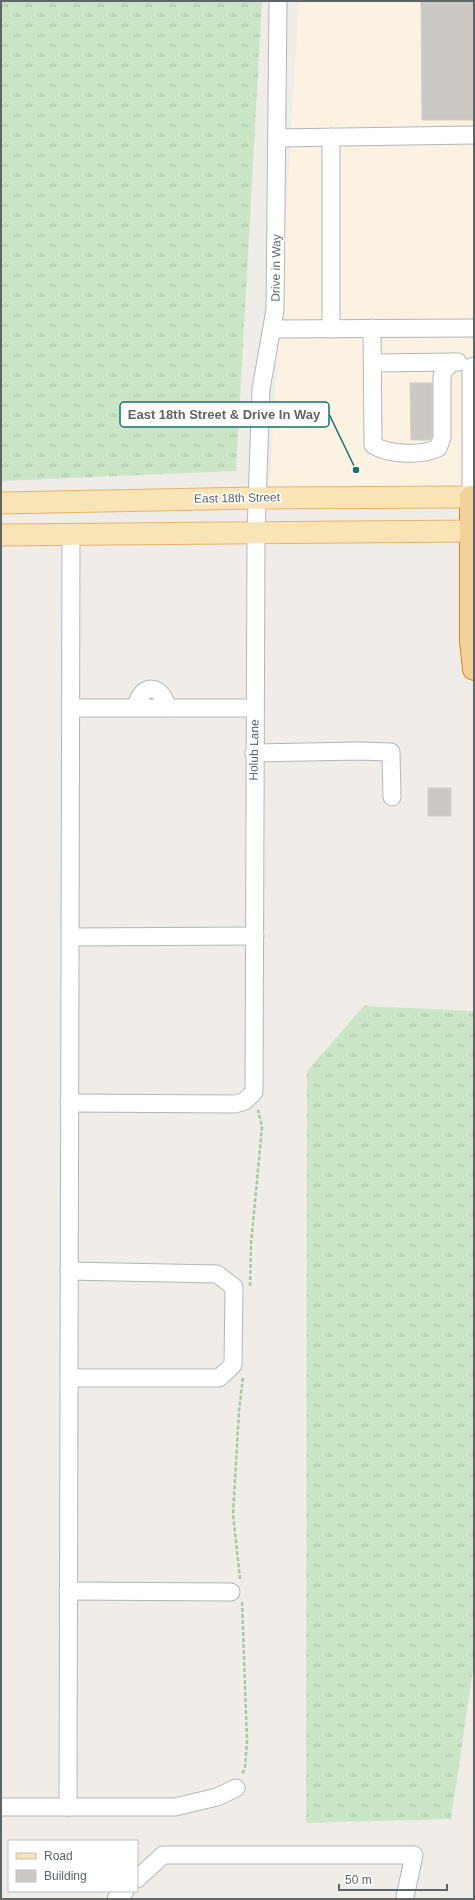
<svg xmlns="http://www.w3.org/2000/svg" width="475" height="1900" font-family="Helvetica,sans-serif">
<defs>
<pattern id="grass-tufts" width="24" height="20" patternUnits="userSpaceOnUse"><rect width="24" height="20" fill="#cbe5c7"/><path d="M3 7l-1-3M5 7V3M7 7l1-3M15 17l-1-3M17 17v-4M19 17l1-3" fill="none" stroke="#a8bda5"/></pattern>
</defs>
<rect width="100%" height="100%" fill="#f0ede8"/>
<!-- commercial -->
<path fill="#fbf2e2" d="M299 1H474V490L269 493Z"/>
<!-- grass -->
<g fill="url(#grass-tufts)">
<path d="M1 1H262L236 471 1 481Z"/>
<path d="M364 1006 474 1011V1663L451 1819 306 1823 307 1071Z"/>
</g>
<!-- building -->
<g fill="#ccc8c4" stroke="#d4cec7">
<path d="M421 1H474V120H422Z"/>
<path d="M410 383H432V436L430 440H411Z"/>
<rect x="428" y="788" width="23" height="28"/>
</g>
<g fill="none" stroke-linecap="round" stroke-linejoin="round">
<!-- minor casing -->
<g stroke="#b3b6b9" stroke-width="19">
<g id="minor">
<path d="M277 138 474 135"/>
<path d="M372 328 373 445C389 455 421 456 438 448L442 438V377L444 370 453 362"/>
<path d="M272 329 474 328"/>
<path d="M331 329V137"/>
<path d="M373 363 458 362"/>
<path d="M471 497V367L474 366"/>
<path d="M136 707C141 683 162 683 167 708"/>
<path d="M72 708H255"/>
<path d="M254 753 358 751 391 752 392 797"/>
<path d="M70 937 255 936"/>
<path d="M69 1103 235 1104 245 1101 254 1092 256 533 261 389 275 310 278 1"/>
<path d="M69 1271 217 1274 234 1287 233 1365 219 1378H70"/>
<path d="M68 1591 231 1592"/>
<path d="M1 1807H175L217 1797 236 1788"/>
<path d="M68 1807 71 535"/>
<path d="M137 1879 163 1855H414L405 1897"/>
<path d="M116 1899 125 1891"/>
</g>
</g>
<!-- major casing -->
<g stroke="#e6b26b" stroke-width="23">
<g id="major">
<path d="M1 503 258 498 474 497"/>
<path d="M1 535 474 531"/>
</g>
</g>
<!-- highway casing -->
<g stroke="#e38515" stroke-width="24">
<path id="highway" d="M471 497V641L474 669"/>
</g>
<!-- path -->
<g stroke="#a2c7a7" stroke-width="2.5" stroke-dasharray="4 2" stroke-linecap="butt">
<path d="M250 1286 251 1244 262 1127 258 1110"/>
<path d="M240 1579 233 1514 239 1411 243 1377"/>
<path d="M242 1602 247 1741 245 1768 242 1774"/>
</g>
<!-- minor -->
<use href="#minor" stroke="#fff" stroke-width="17"/>
<!-- major -->
<use href="#major" stroke="#f8e4b5" stroke-width="21"/>
<!-- highway -->
<use href="#highway" stroke="#f4d19b" stroke-width="22"/>
</g>
<g text-anchor="middle" dominant-baseline="central" stroke-width="3.5" stroke-linejoin="round" paint-order="stroke">
<!-- street labels -->
<g font-size="12" fill="#5f6467" stroke="#fff">
<text transform="translate(276 268) rotate(-89)">Drive in Way</text>
<text transform="translate(237 498) rotate(-1)">East 18th Street</text>
<text transform="translate(254 750) rotate(-89)">Holub Lane</text>
</g>
</g>
<!-- callouts -->
<path fill="none" stroke="#0f766e" stroke-width="1.5" d="M356 470L329 414"/>
<circle fill="#0f766e" stroke="#fff" stroke-width="1.5" cx="356" cy="470" r="4"/>
<rect fill="#fff" stroke="#0f766e" stroke-width="1.5" x="120" y="402" width="209" height="25" rx="4"/>
<g font-size="13" text-anchor="middle" font-weight="bold" fill="#5f6467">
<text x="224" y="419">East 18th Street &amp; Drive In Way</text>
</g>
<!-- border -->
<rect width="475" height="1900" fill="none" stroke="#5f6467" stroke-width="4"/>
<!-- legend -->
<rect x="8" y="1840" width="130" height="52" fill="#ffffff" stroke="#bfc1c2"/>
<rect x="16" y="1853" width="20" height="6" fill="#f8e4b5" stroke="#bfc1c2"/>
<text x="44" y="1860" font-size="12" fill="#5f6467">Road</text>
<rect x="16" y="1870" width="20" height="12" fill="#ccc8c4" stroke="#bfc1c2"/>
<text x="44" y="1880" font-size="12" fill="#5f6467">Building</text>
<!-- scale -->
<path d="M339 1884v6h108v-6" fill="none" stroke="#5f6467" stroke-width="2"/>
<text x="345" y="1884" font-size="12" fill="#5f6467" stroke="#ffffff" stroke-width="3" paint-order="stroke">50 m</text>
</svg>
